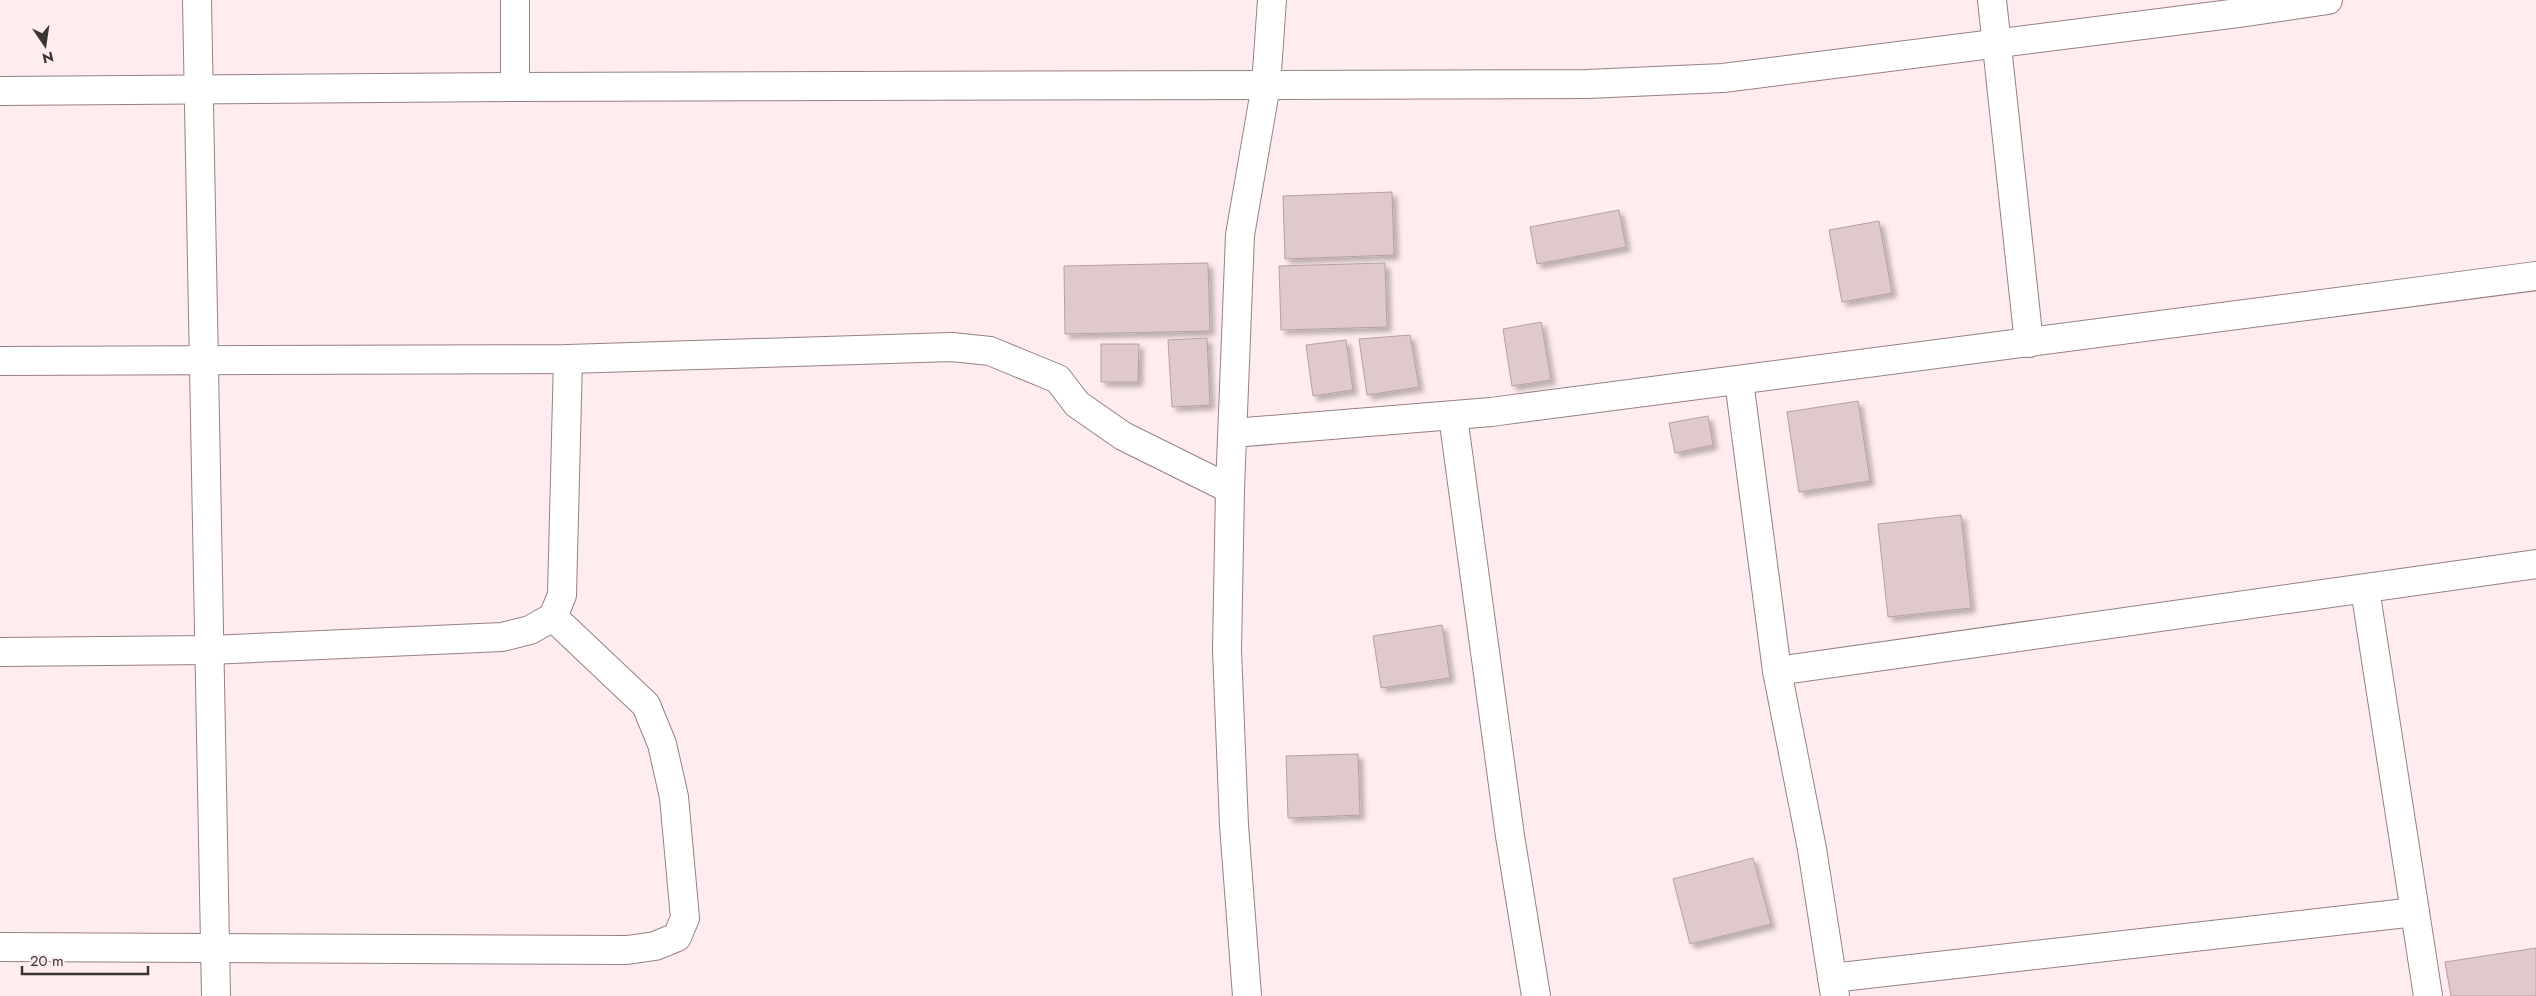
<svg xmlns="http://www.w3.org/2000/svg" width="2536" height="996" font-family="Jost,sans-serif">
<defs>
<filter id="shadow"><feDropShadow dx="4.5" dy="4.5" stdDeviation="2.5" flood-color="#0004"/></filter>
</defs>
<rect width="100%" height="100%" fill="#ffecef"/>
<!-- building -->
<g fill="#e0c9cc" stroke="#b6a0a4" filter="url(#shadow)">
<path d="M1392 192 1394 255 1285 259 1283 196Z"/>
<path d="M1619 210 1626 247 1537 264 1530 227Z"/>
<path d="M1879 221 1892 293 1842 302 1829 230Z"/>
<path d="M1208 263 1210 331 1065 334 1064 266Z"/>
<path d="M1385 263 1387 327 1281 330 1279 266Z"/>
<path d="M1541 322 1551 380 1512 386 1503 329Z"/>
<path d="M1410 335 1419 387 1367 395 1359 339Z"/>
<path d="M1207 338 1210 405 1172 407 1168 340Z"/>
<path d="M1346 340 1353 390 1313 396 1306 345Z"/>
<path d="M1101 344H1139L1138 382H1101Z"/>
<path d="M1858 401 1870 481 1799 492 1787 412Z"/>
<path d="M1708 416 1713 445 1675 453 1669 423Z"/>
<path d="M1961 515 1971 608 1888 617 1878 524Z"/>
<path d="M1442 625 1450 678 1381 688 1373 636Z"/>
<path d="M1358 754 1360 815 1288 818 1286 756Z"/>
<path d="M1753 858 1771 924 1690 944 1673 879Z"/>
<path d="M2536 948V996H2451L2445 962Z"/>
</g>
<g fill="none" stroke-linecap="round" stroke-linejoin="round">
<!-- street casing -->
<g stroke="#958184" stroke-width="30">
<g id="street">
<path d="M197 0 216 996"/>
<path d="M1992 0 2029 343"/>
<path d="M515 87V0"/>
<path d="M0 91 515 87 1587 84 1723 78 2238 13 2328 0"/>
<path d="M0 361 568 359 952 347 990 351 1058 379 1077 404 1123 436 1230 489"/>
<path d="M1739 381 1777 671 1812 849 1835 996"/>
<path d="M1453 416 1510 836 1536 996"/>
<path d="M1233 433 1491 412 2536 276"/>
<path d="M2365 589 2428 996"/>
<path d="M0 652 209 650 502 637 530 630 553 617 562 595 568 359"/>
<path d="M1777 671 2536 564"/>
<path d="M0 947 627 950 655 946 677 937 685 918 674 797 662 744 646 705 553 617"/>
<path d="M1832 978 2415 912"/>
<path d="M1247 996 1234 825 1227 650 1230 489 1240 235 1266 85 1272 0"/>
</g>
</g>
<!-- street -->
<use href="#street" stroke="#fff" stroke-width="28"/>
</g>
<!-- north arrow -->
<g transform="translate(45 45) rotate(167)" stroke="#ffecef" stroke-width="4" paint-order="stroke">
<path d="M0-4L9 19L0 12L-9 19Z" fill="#3c3335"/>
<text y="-8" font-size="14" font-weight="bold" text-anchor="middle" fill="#3c3335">N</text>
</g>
<!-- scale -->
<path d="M22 966v8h126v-8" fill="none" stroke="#3c3335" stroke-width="2.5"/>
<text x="30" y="966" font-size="15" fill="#3c3335" stroke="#ffecef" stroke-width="4" paint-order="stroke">20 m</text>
</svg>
